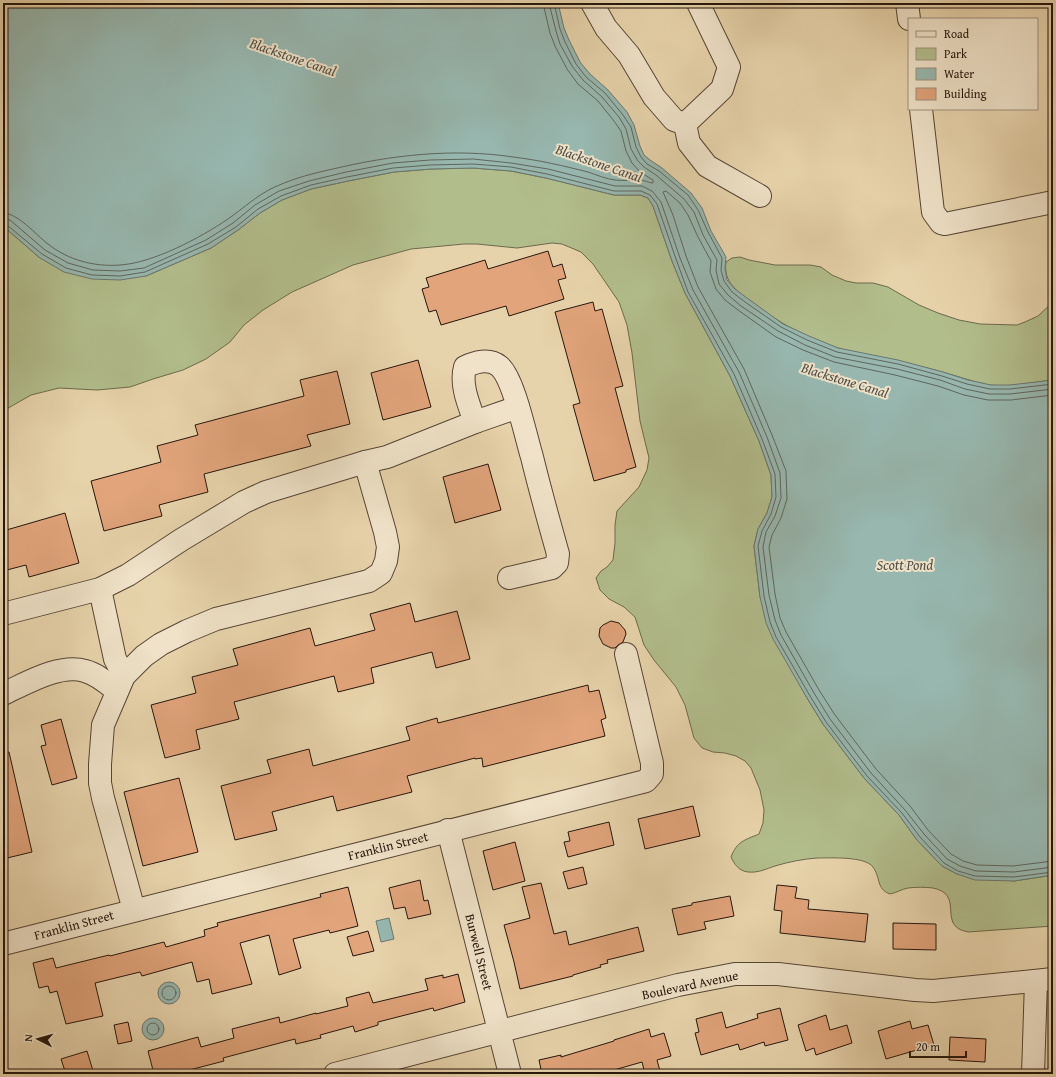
<svg xmlns="http://www.w3.org/2000/svg" width="1056" height="1077" font-family="'Gentium Book Plus',serif">
<rect width="100%" height="100%" fill="#e7d3ab"/>
<filter id="stains"><feTurbulence type="fractalNoise" baseFrequency=".005" numOctaves="4"/><feColorMatrix values="0 0 0 0 .2 0 0 0 0 .09 0 0 0 0 .02 0 0 0 .5 -.17"/></filter>
<radialGradient id="worn" r=".72"><stop offset=".6" stop-color="#630" stop-opacity="0"/><stop offset="1" stop-color="#630" stop-opacity=".3"/></radialGradient>
<!-- green -->
<g fill="#b2bd8c" stroke="#6c6a4c">
<path d="M473 168 511 171 546 178 614 195H640L648 198 653 206 672 261 685 293 730 376 759 441 771 475 772 497 767 513 758 529 754 546 760 597 784 656 807 698 823 724 864 778 899 815 917 840 942 866 957 874 1014 881 1053 875V926L968 932C966 931 962 931 959 929 942 919 962 894 933 888 925 887 916 887 908 888 902 889 896 893 890 894 876 889 881 878 873 867 865 856 830 858 817 858 803 859 788 862 775 866 766 869 758 873 748 872 739 871 734 864 731 857 737 841 745 840 759 834L763 823 764 810 760 790 751 768 745 761 736 756 725 753 713 752 702 748 694 738 685 705 676 687 654 660 644 645 635 617 624 607 609 599 600 590 596 578 601 571 607 567 613 560 615 543V525L617 511 639 487 647 470 649 458 640 421 632 353 627 325 619 302 593 264 581 252 562 244 552 243 517 248 477 244H464L411 249 353 265 292 292 263 310 244 325 230 342 206 359 183 370 153 379 130 387 97 390 59 388 31 395 3 411V226L40 258 146 276 211 248 238 230 260 213 282 200 311 189 348 181 394 172 431 169Z"/>
<path d="M740 257 749 260 775 265H810L821 267 832 275 846 281 856 283H873L888 287 919 305 938 313 959 320 980 324 1017 325 1025 322 1038 316 1053 302V380C1033 382 1009 388 989 385 973 382 958 376 942 372 908 362 872 358 838 348 807 339 778 322 753 303 738 292 723 283 726 262L732 258Z"/>
</g>
<!-- water -->
<g fill="#97b7af" stroke="#6a776e">
<path d="M3 3H558L564 28 569 40 580 62 590 74 608 90 627 112 634 125 640 146 644 155 650 160 662 168 691 193 702 208 711 231 726 257 725 269 727 280 735 289 747 298 783 324 809 336 838 348 898 360 943 372 968 380 991 385H1010L1053 380V875L1014 881 975 880 957 874 942 866 917 840 899 815 864 778 823 724 807 698 773 639 766 623 760 597 754 546 758 529 767 513 772 497 771 475 759 441 730 376 685 293 672 261 653 206 648 198 640 195H614L546 178 511 171 473 168 431 169 394 172 348 181 311 189 282 200 260 213 238 230 211 248 146 276 120 280 92 279 64 272 40 258 3 226Z"/>
<path d="M389 918 394 939 381 942 376 921Z"/>
<circle cx="169" cy="993" r="11"/>
<circle cx="153" cy="1029" r="11"/>
</g>
<g fill="none" stroke-linecap="round" stroke-linejoin="round">
<!-- shore -->
<g stroke="#5e665e" stroke-width="1">
<path d="M549 3 556 31 560 44 572 66 583 80 602 97 619 117 626 129 631 149 638 161 644 167 656 175 684 199 694 212 703 235 717 260 716 270 719 284 728 295 741 306 778 331 805 345 835 357 897 369 940 380 965 389 989 394H1010L1053 389"/>
<path d="M554 3 560 29 565 42 576 64 586 77 605 93 623 115 631 127 636 147 641 157 647 164 659 171 688 195 698 210 708 232 722 258 721 270 724 281 732 292 745 302 781 327 807 340 837 352 898 364 942 376 967 384 990 389H1010L1053 384"/>
<path d="M3 213C18 213 36 235 48 244 68 260 94 267 120 265 153 263 200 238 228 219 244 208 258 194 277 186 295 178 314 173 333 169 391 155 454 148 513 157 539 160 564 166 588 172 597 175 606 179 615 180 623 181 632 180 640 180 644 180 649 183 653 183V180L640 172 632 163 626 151 621 131 614 121 598 101 578 84 567 69 555 46 550 33 543 3"/>
<path d="M3 219 10 220 45 250 68 263 93 270 120 271 144 268 206 240 233 223 255 205 279 191 309 181 346 172 393 163 430 160 473 159 511 163 548 169 615 186H642L652 191 661 202 680 258 693 290 739 372 767 437 780 473 781 498 775 516 766 532 763 547 769 595 775 620 781 635 814 693 830 719 871 773 905 810 924 834 947 859 960 866 976 871 1014 872 1053 867"/>
<path d="M3 224 7 225 42 254 66 268 92 275 120 276 145 272 208 244 236 227 258 209 281 196 311 185 347 177 393 168 430 165 473 164 511 167 547 174 614 191H641L650 195 657 204 676 259 688 292 734 374 762 439 775 474 776 497 771 514 762 531 758 546 764 596 770 622 776 637 810 696 826 722 867 776 902 813 920 837 944 863 958 871 975 876 1014 877 1053 872"/>
<path d="M1053 395 1011 400H988L964 395 938 386 895 375 834 362 803 350 776 337 738 310 725 300 716 289 710 272 711 261 698 237 688 215 680 203 666 191 663 192 673 215 686 256 698 287 744 369 772 435 786 471 787 499 781 518 772 535 769 547 775 594 780 618 786 632 819 690 835 715 876 769 910 806 928 830 951 854 963 861 977 865 1013 866 1053 861"/>
<circle cx="169" cy="993" r="7"/>
<circle cx="153" cy="1029" r="6"/>
</g>
</g>
<!-- building -->
<g fill="#e1a47b" stroke="#26160c">
<path d="M548 251 553 267 562 264 566 278 558 280 564 299 509 316 506 306 441 325 436 310 429 312 422 289 429 287 426 278 485 260 488 269Z"/>
<path d="M593 302 595 311 602 309 623 386 615 388 636 467 626 470V472L594 481 573 405 580 403 555 312Z"/>
<path d="M418 360 431 407 383 420 371 373Z"/>
<path d="M337 371 350 424 307 435 311 446 204 474 208 492 159 505 162 516 104 531 91 481 161 462 157 446 198 435 195 425 304 396 300 380Z"/>
<path d="M488 464 501 510 455 523 443 477Z"/>
<path d="M65 513 79 563 29 577 26 565 3 571V531Z"/>
<path d="M410 603 415 622 457 611 470 659 436 668 432 652 371 668 374 683 338 692 334 676 234 702 239 719 196 730 200 749 165 758 151 705 196 693 192 677 238 665 233 649 310 628 315 646 375 630 370 614Z"/>
<path d="M611 621 619 623 625 630 626 634 623 642 618 645 615 648H611L603 644 599 636 600 628 603 625Z"/>
<path d="M588 685 589 692 599 690 606 718 601 720 605 736 483 767 482 758 475 759V758L407 776 412 792 337 811 333 796 272 812 277 830 235 840 221 786 271 773 267 760 309 749 313 766 410 740 406 727 437 718 438 723Z"/>
<path d="M61 719 77 778 52 785 41 746 46 745 41 725Z"/>
<path d="M9 752 32 852 3 859V753Z"/>
<path d="M179 778 198 852 143 866 124 792Z"/>
<path d="M693 806 700 836 645 849 638 819Z"/>
<path d="M609 822 614 845 568 857 564 842 570 841 568 832Z"/>
<path d="M515 842 525 881 493 890 483 851Z"/>
<path d="M583 867 587 884 568 889 563 872Z"/>
<path d="M420 880 424 901 428 900 431 914 408 919 405 907 394 909 389 888Z"/>
<path d="M541 883 554 934 566 931 569 945 638 927 644 951 607 960 608 963 600 965 601 967 573 975V976L520 989 514 962 504 925 530 918 522 887Z"/>
<path d="M777 885 797 887 795 898 809 900 808 909 868 914 865 942 780 933 782 911 774 910Z"/>
<path d="M348 887 358 926 330 933 329 930 293 939 301 968 279 975 269 935 240 943 252 984 212 994 209 979 197 982 192 962 142 976 140 972 95 983 103 1016 66 1024 57 991 50 993 48 986 39 988 33 963 53 958 56 968 109 955 110 956 164 942 166 947 205 936 204 930 218 926 217 923 321 897 320 894Z"/>
<path d="M730 896 734 916 704 922 706 929 678 935 672 909 692 905V903Z"/>
<path d="M893 923 936 924V950L893 949Z"/>
<path d="M368 931 374 951 353 956 347 937Z"/>
<path d="M458 974 465 1002 434 1011 433 1008 378 1022V1025L355 1032 353 1026 320 1035 321 1038 296 1044 295 1039 223 1058 224 1061 174 1074H154L148 1051 198 1037 201 1047 234 1038 232 1029 279 1017 280 1023 316 1013V1014L348 1006 346 998 369 992 373 1003 428 990 425 979 443 975V978Z"/>
<path d="M780 1008 788 1040 765 1046 764 1042 740 1050 738 1044 701 1055 695 1033 699 1032 696 1019 722 1012 726 1028 758 1018 757 1014Z"/>
<path d="M826 1015 830 1030 847 1025 852 1043 816 1055 814 1048 806 1051 798 1025Z"/>
<path d="M910 1021 912 1029 928 1025 934 1045 886 1059 878 1031Z"/>
<path d="M128 1022 132 1041 118 1044 114 1025Z"/>
<path d="M649 1029 651 1037 664 1033 671 1056 657 1060 660 1071 645 1074 642 1062 600 1074H542L539 1060 561 1055V1057L614 1041V1040Z"/>
<path d="M950 1037 986 1039 985 1062 949 1060Z"/>
<path d="M87 1051 94 1074H66L61 1059Z"/>
</g>
<g fill="none" stroke-linecap="round" stroke-linejoin="round">
<!-- minor casing -->
<g stroke="#564534" stroke-width="24">
<g id="minor">
<path d="M592 3 606 28 629 55 654 97 674 120 685 124 722 89 729 67 698 3"/>
<path d="M907 3 909 19"/>
<path d="M921 109 933 212 941 223 945 224 1053 202"/>
<path d="M685 124 689 143 707 166 760 196"/>
<path d="M475 422C469 405 460 385 465 367 475 362 489 358 499 366 514 378 526 438 532 457 540 490 549 522 558 554L557 563 552 568 509 578"/>
<path d="M100 589 115 659 124 676"/>
<path d="M3 614 100 589 128 575 181 540 244 502 266 492 365 462 387 457 475 422 518 407"/>
<path d="M3 694C25 684 60 663 85 671 97 674 107 683 117 691"/>
<path d="M448 830 510 1074"/>
<path d="M134 910 103 798 100 783V764L103 725 124 676 144 656 161 644 187 631 216 619 369 581 381 573 386 561 388 547 385 532 365 462"/>
<path d="M3 944 646 781 652 774V763L626 654"/>
<path d="M335 1074 678 985 735 974H778L915 990 933 991 1053 979"/>
<path d="M1033 1074 1036 981"/>
</g>
</g>
<!-- minor -->
<use href="#minor" stroke="#efe2c8" stroke-width="22"/>
</g>
<g text-anchor="middle" dominant-baseline="central" stroke-width="4" stroke-linejoin="round" paint-order="stroke">
<!-- street labels -->
<g font-size="13" fill="#26160c" stroke="#efe2c8">
<text transform="translate(388 846) rotate(-14)">Franklin Street</text>
<text transform="translate(74 925) rotate(-15)">Franklin Street</text>
<text transform="translate(479 952) rotate(76)">Burwell Street</text>
<text transform="translate(690 985) rotate(-12)">Boulevard Avenue</text>
</g>
<!-- water labels -->
<g font-size="14" font-style="italic" fill="#4e4e45" stroke="#efe2c8">
<text transform="translate(293 57) rotate(19)">Blackstone Canal</text>
<text transform="translate(599 163) rotate(19)">Blackstone Canal</text>
<text transform="translate(845 380) rotate(17)">Blackstone Canal</text>
<text x="905" y="565">Scott Pond</text>
</g>
</g>
<!-- margin -->
<rect width="1056" height="1077" fill="none" stroke="#e7d3ab" stroke-width="16"/>
<rect x="4" y="4" width="1048" height="1069" fill="none" stroke="#26160c" stroke-width="2"/>
<rect x="8" y="8" width="1040" height="1061" fill="none" stroke="#26160c"/>
<!-- legend -->
<rect x="908" y="18" width="130" height="92" fill="#efe2c8" stroke="#9f907d"/>
<rect x="916" y="31" width="20" height="6" fill="#efe2c8" stroke="#9f907d"/>
<text x="944" y="38" font-size="12" fill="#26160c">Road</text>
<rect x="916" y="48" width="20" height="12" fill="#b2bd8c" stroke="#9f907d"/>
<text x="944" y="58" font-size="12" fill="#26160c">Park</text>
<rect x="916" y="68" width="20" height="12" fill="#97b7af" stroke="#9f907d"/>
<text x="944" y="78" font-size="12" fill="#26160c">Water</text>
<rect x="916" y="88" width="20" height="12" fill="#e1a47b" stroke="#9f907d"/>
<text x="944" y="98" font-size="12" fill="#26160c">Building</text>
<!-- north arrow -->
<g transform="translate(38 1039) rotate(276)" stroke="#efe2c8" stroke-width="3" paint-order="stroke">
<path d="M0-3L7 15L0 10L-7 15Z" fill="#26160c"/>
<text y="-6" font-size="11" font-weight="bold" text-anchor="middle" fill="#26160c">N</text>
</g>
<!-- scale -->
<path d="M910 1051v6h56v-6" fill="none" stroke="#26160c" stroke-width="2"/>
<text x="916" y="1051" font-size="12" fill="#26160c" stroke="#efe2c8" stroke-width="3" paint-order="stroke">20 m</text>
<rect width="100%" height="100%" filter="url(#stains)"/>
<rect width="100%" height="100%" fill="url(#worn)"/>
</svg>
